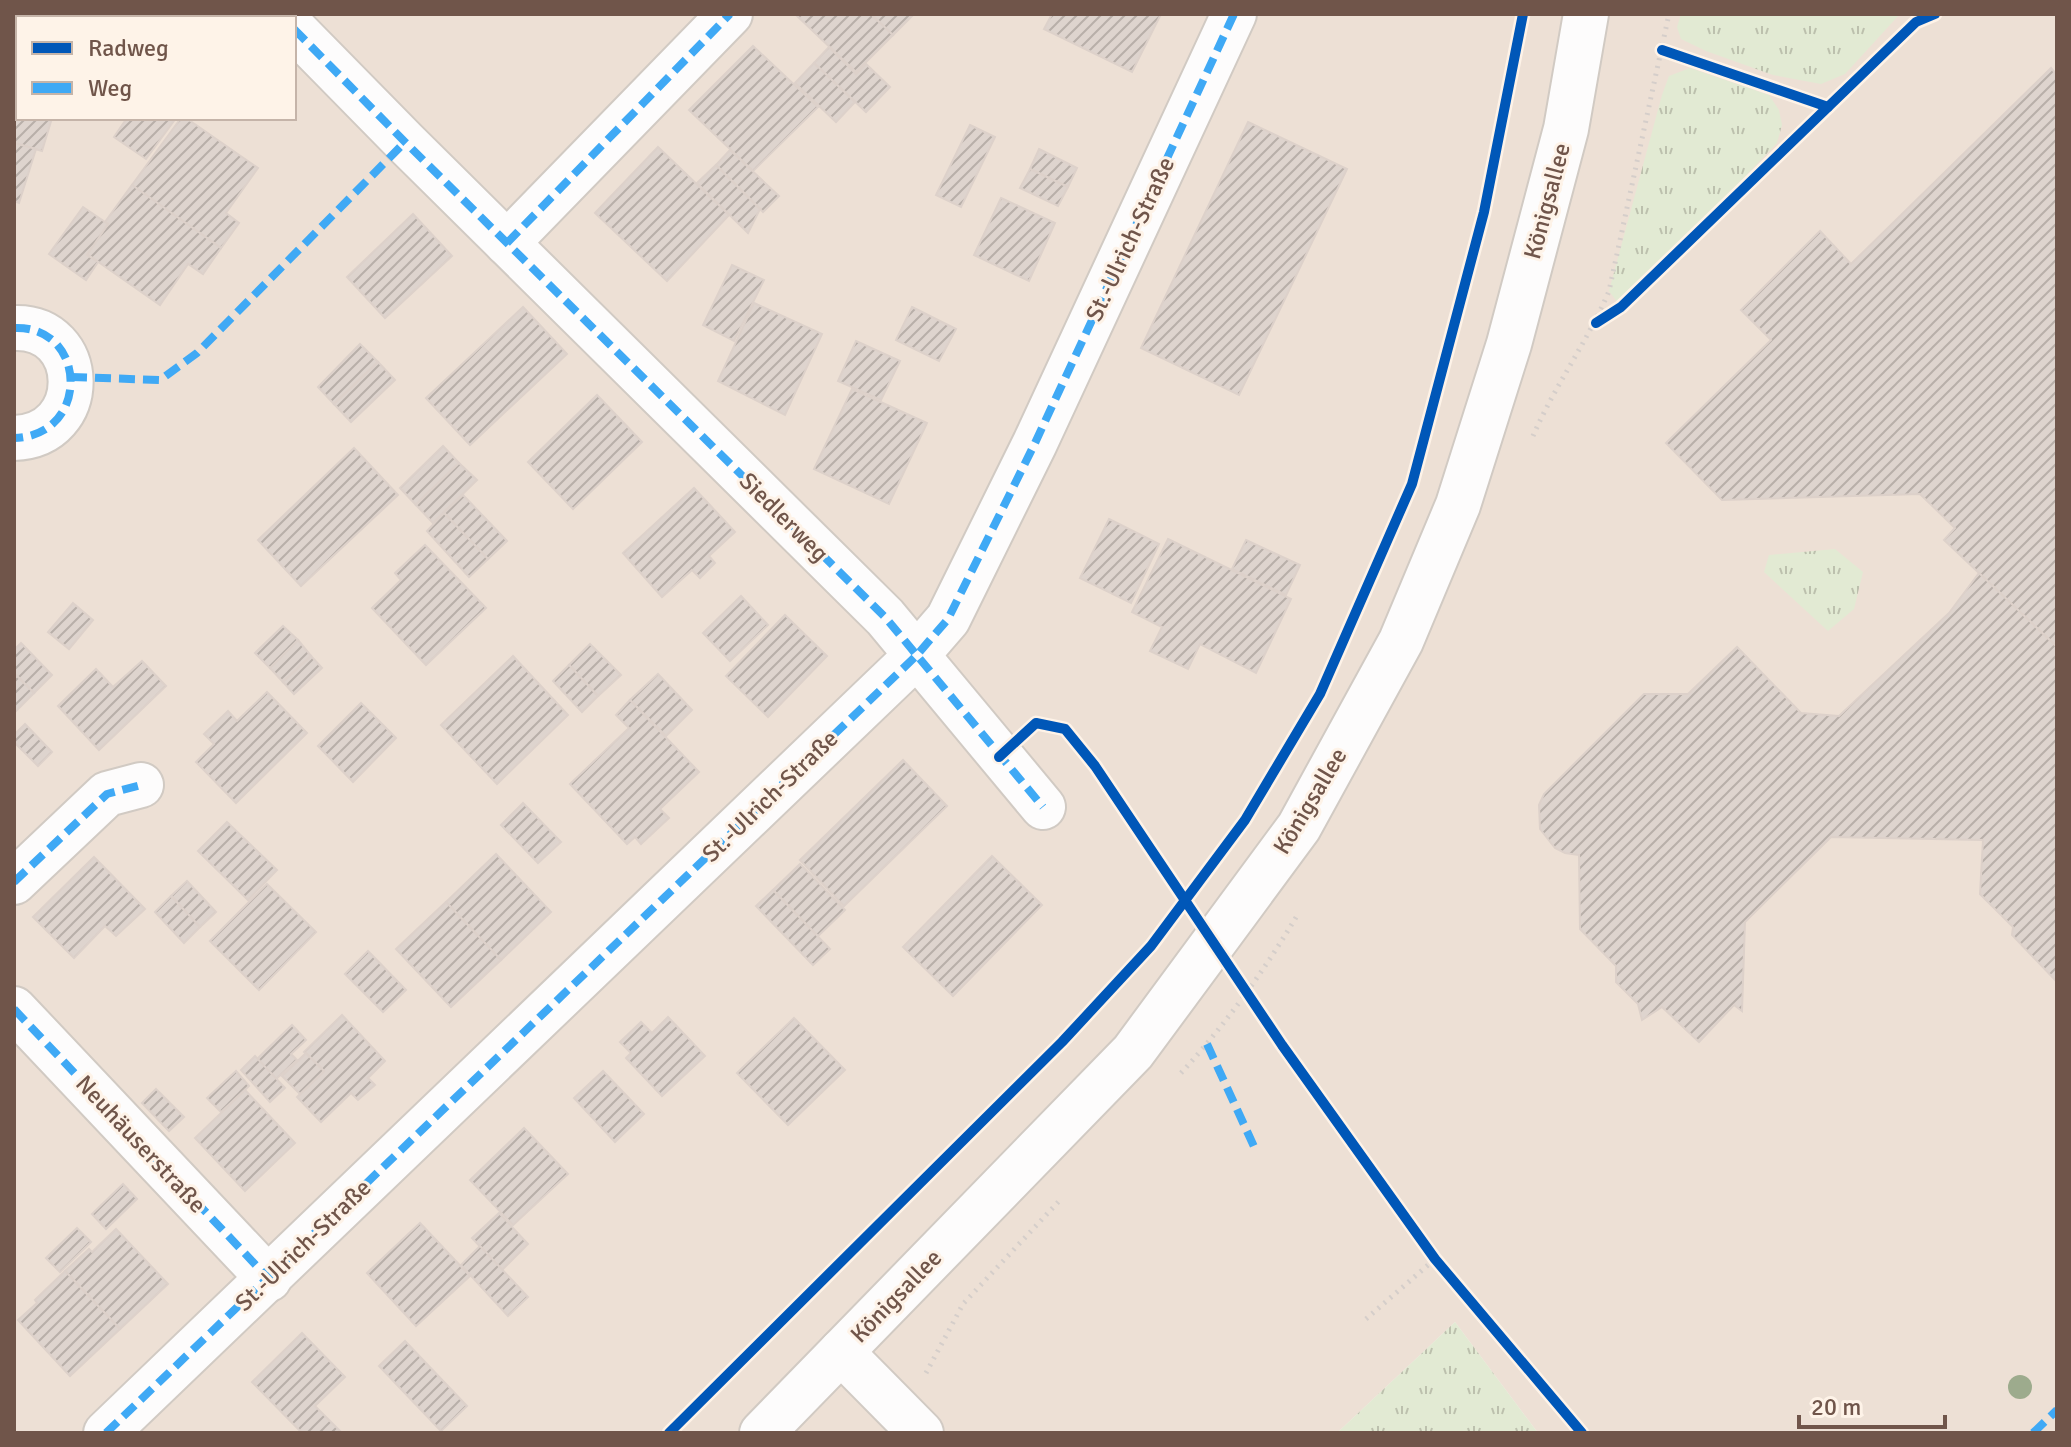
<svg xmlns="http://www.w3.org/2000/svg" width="2071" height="1447" font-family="Signika,sans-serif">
<defs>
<pattern id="grass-tufts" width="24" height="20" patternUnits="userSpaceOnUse" patternTransform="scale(2)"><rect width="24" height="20" fill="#e2ead3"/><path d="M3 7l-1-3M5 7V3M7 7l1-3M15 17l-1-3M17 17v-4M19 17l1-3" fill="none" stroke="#bcc0ad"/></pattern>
<pattern id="building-hatch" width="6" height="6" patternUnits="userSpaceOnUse" patternTransform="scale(2)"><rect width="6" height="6" fill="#ded4ce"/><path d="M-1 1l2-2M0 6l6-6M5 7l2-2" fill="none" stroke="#b8afa9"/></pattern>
</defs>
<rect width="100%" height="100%" fill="#f4eee8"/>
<!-- residential -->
<path fill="#ede0d5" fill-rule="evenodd" d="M14 14H2057V1433H1538L1455 1322 1337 1433H14ZM18 18H294V118H18Z"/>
<!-- grass -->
<g fill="url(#grass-tufts)">
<path d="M1681 14H1900L1845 74 1821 84 1773 75 1706 51 1681 39 1677 27Z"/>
<path d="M1690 68 1769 95 1779 110 1782 125 1777 143 1621 307 1609 291 1662 95 1669 76Z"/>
<path d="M1835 549 1863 572 1854 609 1828 631 1764 572 1769 555Z"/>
<path d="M1455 1322 1538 1433H1337Z"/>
</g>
<!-- building -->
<g fill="url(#building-hatch)" stroke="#ddd1ca" stroke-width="2">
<path d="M795 14H871L893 35 856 72Z"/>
<path d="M871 14H914L893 35Z"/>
<path d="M1052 14H1161L1132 72 1044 29Z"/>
<path d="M753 46 818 107 753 171 689 110Z"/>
<path d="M829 47 856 74 866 64 890 87 866 112 814 63Z"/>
<path d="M814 63 855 102 836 122 795 83Z"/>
<path d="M14 66 18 67V118H52L42 151 14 143Z"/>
<path d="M2051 68 2057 75V647L1944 540 1955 528 1920 494 1722 500 1666 443 1771 340 1741 310 1820 231 1851 264Z"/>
<path d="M127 118H176L146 159 114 137Z"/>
<path d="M181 118H186L258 168 226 213 239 223 221 248 132 185Z"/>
<path d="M1248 122 1347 169 1239 395 1141 348Z"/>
<path d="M970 125 995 137 961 207 936 195Z"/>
<path d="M14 143 36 149 19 203 14 201Z"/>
<path d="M658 147 729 215 667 281 595 213Z"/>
<path d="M1039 149 1077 168 1068 187 1030 169Z"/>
<path d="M730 150 779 196 763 212 716 165Z"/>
<path d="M716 165 760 209 748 233 697 183Z"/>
<path d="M1030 169 1068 187 1058 206 1020 188Z"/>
<path d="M132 185 221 248 203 274 188 264 160 305 87 254 108 224 105 222Z"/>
<path d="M1001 198 1055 223 1029 281 974 255Z"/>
<path d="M83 207 108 224 87 255 98 262 86 280 49 254Z"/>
<path d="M413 214 452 256 385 318 347 277Z"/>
<path d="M732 265 764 280 734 341 703 325Z"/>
<path d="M754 303 822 334 785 415 718 381Z"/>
<path d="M523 307 567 354 470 445 426 398Z"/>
<path d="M912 307 956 329 939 361 896 340Z"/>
<path d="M856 341 900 361 881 400 838 381Z"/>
<path d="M360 344 378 362 334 404 318 387Z"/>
<path d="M378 362 395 380 351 422 334 404Z"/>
<path d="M852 389 927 423 889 504 814 469Z"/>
<path d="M597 395 642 442 573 509 528 462Z"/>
<path d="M443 446 459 463 416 505 400 488Z"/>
<path d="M354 448 398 495 301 586 258 540Z"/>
<path d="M459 463 477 480 433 523 416 505Z"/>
<path d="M694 488 735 532 709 556 715 563 700 578 692 570 662 597 623 553Z"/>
<path d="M463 495 507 541 488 559 444 513Z"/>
<path d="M444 513 488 559 469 577 427 531Z"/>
<path d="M1109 519 1159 544 1131 603 1080 578Z"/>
<path d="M1168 539 1291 599 1256 673 1200 644 1188 669 1150 651 1162 627 1132 612Z"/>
<path d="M1246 540 1300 565 1286 595 1232 569Z"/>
<path d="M425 545 486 608 426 665 372 608 401 580 395 573Z"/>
<path d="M1979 573 2057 647V982L2012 935 2013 927 1980 894 1983 840 1831 837 1745 922 1742 1011 1734 1005 1699 1042 1662 1007 1642 1020 1638 1004 1616 982V966L1580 929 1579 855 1565 853 1555 848 1540 829 1539 805 1544 794 1644 694H1688L1737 647 1801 713 1839 716 1949 613Z"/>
<path d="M741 596 768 625 730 661 703 633Z"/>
<path d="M73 603 93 620 69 649 48 632Z"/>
<path d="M785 615 827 656 768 717 726 676Z"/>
<path d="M283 626 298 640 270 668 255 653Z"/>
<path d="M298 640 311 656 283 682 270 668Z"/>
<path d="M21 643 52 675 34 693 14 673V650Z"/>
<path d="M590 644 621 675 598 696 569 665Z"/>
<path d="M311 656 322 668 294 694 283 682Z"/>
<path d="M513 656 568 715 497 784 441 725Z"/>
<path d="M142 661 166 686 99 750 58 706 96 669 113 687Z"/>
<path d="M569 665 598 696 582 712 553 681Z"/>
<path d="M14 673 34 693 16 711 14 709Z"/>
<path d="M658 674 692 710 666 736 630 700Z"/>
<path d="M267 692 307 733 236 803 196 762 214 744 204 734 228 711 237 721Z"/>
<path d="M630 700 699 772 660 809 669 818 641 844 635 837 627 844 570 784 629 728 616 715Z"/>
<path d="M361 703 396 738 353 782 318 746Z"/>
<path d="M25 724 52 752 38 766 14 742V735Z"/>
<path d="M903 760 947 806 844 906 800 860Z"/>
<path d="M523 803 561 842 538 863 501 825Z"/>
<path d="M227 822 277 870 248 900 198 851Z"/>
<path d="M496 854 551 912 501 960 446 902Z"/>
<path d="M992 856 1042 905 953 996 903 947Z"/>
<path d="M94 857 145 909 116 936 105 926 74 958 33 917Z"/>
<path d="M800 864 845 910 818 936 773 890Z"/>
<path d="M187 881 216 912 200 927 171 896Z"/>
<path d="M267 884 316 932 259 990 210 941Z"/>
<path d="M773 890 830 949 813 965 756 906Z"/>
<path d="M171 896 200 927 184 943 155 912Z"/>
<path d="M446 902 501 960 451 1007 396 949Z"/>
<path d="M368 951 406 990 383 1012 345 974Z"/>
<path d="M342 1015 385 1061 368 1078 375 1085 358 1100 351 1093 321 1122 297 1097 324 1071 304 1052Z"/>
<path d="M668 1017 705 1056 662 1096 626 1058 631 1053 620 1042 641 1022 652 1033Z"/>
<path d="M794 1018 845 1070 788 1125 737 1073Z"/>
<path d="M292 1025 306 1040 291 1054 297 1060 276 1079 257 1059Z"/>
<path d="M306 1053 324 1071 300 1094 282 1076Z"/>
<path d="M255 1056 285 1088 270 1102 241 1070Z"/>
<path d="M236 1071 249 1086 221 1112 207 1098Z"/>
<path d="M603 1071 644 1114 615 1142 574 1098Z"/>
<path d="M156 1089 184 1117 169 1131 142 1103Z"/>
<path d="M245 1090 295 1143 245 1191 195 1138Z"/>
<path d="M524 1128 568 1174 513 1225 470 1180Z"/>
<path d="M123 1184 137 1199 106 1229 92 1214Z"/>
<path d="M499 1213 528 1244 502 1270 472 1238Z"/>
<path d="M420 1223 470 1276 416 1326 367 1273Z"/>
<path d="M77 1228 91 1242 60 1272 46 1258Z"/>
<path d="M116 1229 168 1284 120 1329 65 1271 89 1249 92 1252Z"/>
<path d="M480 1246 528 1297 508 1316 461 1265Z"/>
<path d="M65 1271 120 1329 70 1376 18 1320 37 1303 35 1300Z"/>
<path d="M302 1333 345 1377 315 1406 342 1433H302L252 1382Z"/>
<path d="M405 1341 467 1406 441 1431 379 1366Z"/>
</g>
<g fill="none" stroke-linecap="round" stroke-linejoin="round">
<!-- minor casing -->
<g stroke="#d1cac3" stroke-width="48">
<g id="minor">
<path d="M294 29 405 142 885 617 1043 807"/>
<path d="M507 243 730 14"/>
<path d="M14 328C88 325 91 436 14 438"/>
<path d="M14 882 107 794 141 785"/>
<path d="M14 1009 269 1279"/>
<path d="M841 1352 921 1433"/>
<path d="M106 1433 916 656 948 619 1035 443 1234 14"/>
<path d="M762 1433 1133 1052 1299 827 1401 641 1458 505 1509 344 1566 129 1586 14"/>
</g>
</g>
<!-- path -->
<g stroke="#d5ceca" stroke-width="5" stroke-dasharray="2 6" stroke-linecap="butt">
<path d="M1533 436C1555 385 1588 341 1609 291L1669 14"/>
<path d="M1181 1073C1226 1024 1264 971 1298 914"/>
<path d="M1366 1319 1435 1259"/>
<path d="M926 1373 963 1304 1061 1199"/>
</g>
<!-- minor -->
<use href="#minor" stroke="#fdfcfc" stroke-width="44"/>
<!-- quiet -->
<g stroke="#3fa9f5" stroke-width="8" stroke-dasharray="16 8" stroke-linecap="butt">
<path d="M280 14 283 18"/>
<path d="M294 29 405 142 885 617 1043 807"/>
<path d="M507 243 730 14"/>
<path d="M14 328C88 325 91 436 14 438"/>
<path d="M71 377 160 380 197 353 405 142"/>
<path d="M14 882 107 794 141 785"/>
<path d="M14 1009 269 1279"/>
<path d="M1207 1044 1257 1153"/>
<path d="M106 1433 916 656 948 619 1035 443 1234 14"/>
<path d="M2033 1433 2057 1410"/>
</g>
<!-- cycleway casing -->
<g stroke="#fef3e8" stroke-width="15">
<g id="cycleway">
<path d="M1662 50 1828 107"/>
<path d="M1596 323 1621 307 1916 22 1935 14"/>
<path d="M999 757 1036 723 1065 729 1095 766 1282 1045 1435 1259 1582 1433"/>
<path d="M669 1433 1062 1042 1151 946 1245 820 1320 694 1412 484 1484 212 1523 14"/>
</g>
</g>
<!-- cycleway -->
<use href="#cycleway" stroke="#0057b8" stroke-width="10"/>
</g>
<!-- trees -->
<circle fill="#9dab8d" cx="2020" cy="1387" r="12"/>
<g text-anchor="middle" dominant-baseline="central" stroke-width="6" stroke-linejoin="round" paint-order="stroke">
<!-- street labels -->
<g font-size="24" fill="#70554a" stroke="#fef3e8">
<text transform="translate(1547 201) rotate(-75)">Königsallee</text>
<text transform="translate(1130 239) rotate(-65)">St.-Ulrich-Straße</text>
<text transform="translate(784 517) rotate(45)">Siedlerweg</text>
<text transform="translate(770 796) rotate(-44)">St.-Ulrich-Straße</text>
<text transform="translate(1310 801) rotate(-59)">Königsallee</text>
<text transform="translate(141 1144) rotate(47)">Neuhäuserstraße</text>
<text transform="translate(303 1245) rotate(-44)">St.-Ulrich-Straße</text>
<text transform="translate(896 1296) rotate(-46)">Königsallee</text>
</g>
</g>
<!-- border -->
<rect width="2071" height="1447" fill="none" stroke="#70554a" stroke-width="32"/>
<!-- legend -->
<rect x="16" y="16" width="280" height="104" fill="#fef3e8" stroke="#c5b4a9" stroke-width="2"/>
<rect x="32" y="42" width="40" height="12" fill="#0057b8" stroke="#c5b4a9" stroke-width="2"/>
<text x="88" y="56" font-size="24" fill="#70554a">Radweg</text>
<rect x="32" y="82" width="40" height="12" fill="#3fa9f5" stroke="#c5b4a9" stroke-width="2"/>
<text x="88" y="96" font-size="24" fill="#70554a">Weg</text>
<!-- scale -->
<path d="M1799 1415v12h146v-12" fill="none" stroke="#70554a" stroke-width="4"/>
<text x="1811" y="1415" font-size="24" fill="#70554a" stroke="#fef3e8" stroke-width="6" paint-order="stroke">20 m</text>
</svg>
